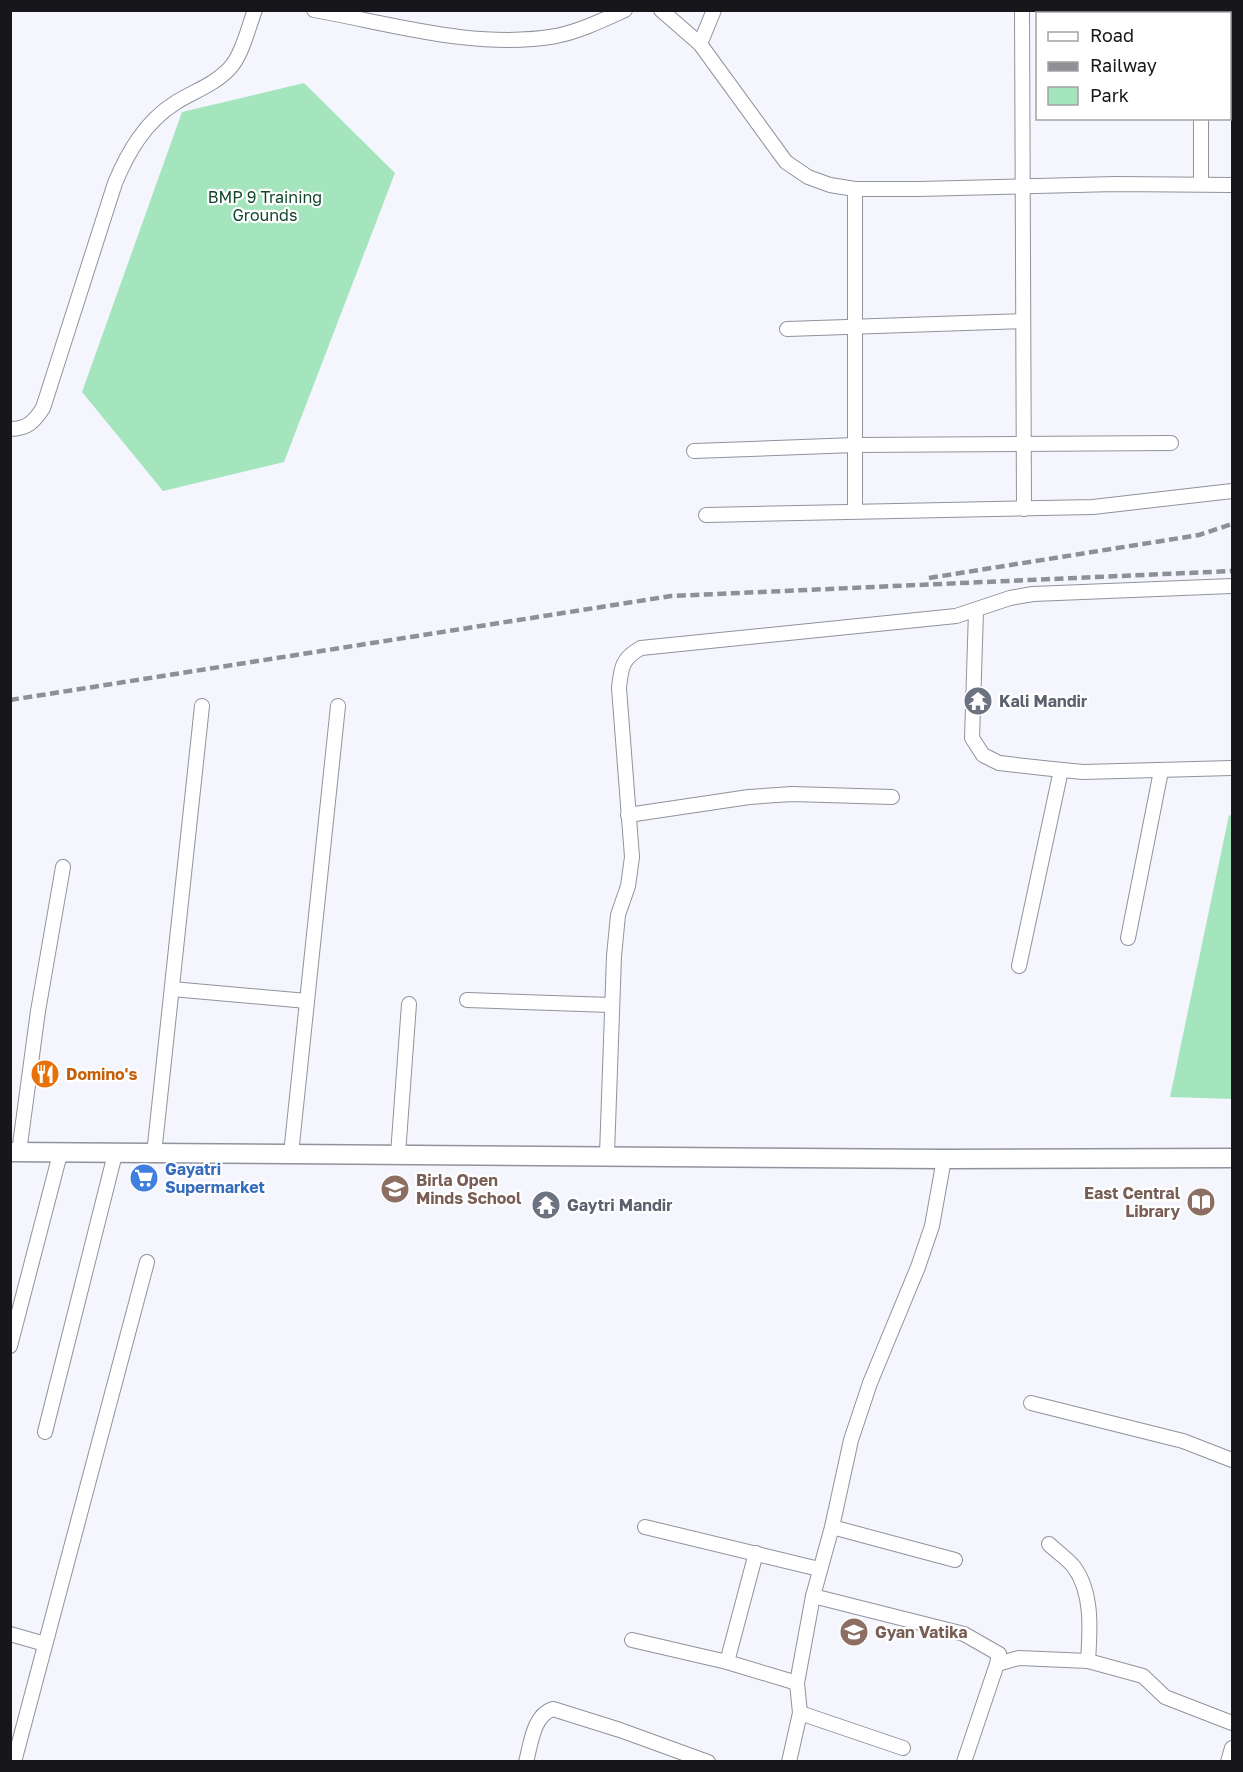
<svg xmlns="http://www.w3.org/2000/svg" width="1243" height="1772" font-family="'Golos Text',sans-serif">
<rect width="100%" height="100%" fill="#f5f6fd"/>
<!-- green -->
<g fill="#a4e5bd">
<path d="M304 83 395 173 284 462 163 491 82 392 182 112Z"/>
<path d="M1229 815 1232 816V1099L1170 1097Z"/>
</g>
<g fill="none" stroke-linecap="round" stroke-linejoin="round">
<!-- street casing -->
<g stroke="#90929d" stroke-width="16">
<g id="street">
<path d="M314 10C392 24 477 50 556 36 580 31 603 20 625 10"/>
<path d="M661 10 700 44 786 162 808 177 830 185 855 189H918L1116 184 1232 185"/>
<path d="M1022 10 1024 509"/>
<path d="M1216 14 1217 10"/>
<path d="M700 44 714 10"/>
<path d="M1230 56H1232"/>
<path d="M1201 184V118"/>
<path d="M855 189V511"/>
<path d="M787 329 1023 321"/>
<path d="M10 429C27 429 34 422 43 408L115 183C128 152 145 122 175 103 192 92 214 85 229 69 242 56 248 28 255 10"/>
<path d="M694 451 855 445 1171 443"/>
<path d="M706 515 1093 507 1232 491"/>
<path d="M976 611 972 738 983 755 999 763 1043 768 1083 772 1232 768"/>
<path d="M628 815 749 797 792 794 892 797"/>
<path d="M1128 938 1161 771"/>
<path d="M1019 966 1061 770"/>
<path d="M172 989 307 1001"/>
<path d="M467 1000 611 1005"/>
<path d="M19 1152 38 1011 63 867"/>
<path d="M154 1154 202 706"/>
<path d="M291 1154 338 706"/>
<path d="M398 1154 409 1004"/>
<path d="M607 1154 614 956 618 915 628 886 632 857 619 688C621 668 622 658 641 648L956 616 1010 598 1033 594 1232 586"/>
<path d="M944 1159 932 1226 918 1267 870 1383 851 1440 832 1527 813 1596 964 1634 999 1654 997 1664 1019 1658 1088 1661 1143 1676 1165 1697 1232 1723"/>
<path d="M10 1346 60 1154"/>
<path d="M1031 1403 1183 1441 1232 1460"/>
<path d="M45 1432 115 1154"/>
<path d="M645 1527 819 1569"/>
<path d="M832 1527 955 1560"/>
<path d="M1049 1544C1057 1552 1068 1559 1074 1567 1093 1593 1090 1630 1088 1661"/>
<path d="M10 1634 45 1644"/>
<path d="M632 1640 727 1662 797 1683"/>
<path d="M727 1662 756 1553"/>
<path d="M800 1713 903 1748"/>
<path d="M14 1762 147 1262"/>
<path d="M526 1762C531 1744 533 1715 553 1709L620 1730 708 1762"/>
<path d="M789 1762 800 1713 797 1683 813 1596"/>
<path d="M964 1762 997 1664"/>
<path d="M1228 1762 1232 1748"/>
</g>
</g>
<!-- secondary casing -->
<g stroke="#90929d" stroke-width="21">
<path id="secondary" d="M10 1152 944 1159 1232 1158"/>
</g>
<!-- street -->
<use href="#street" stroke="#fff" stroke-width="14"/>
<!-- secondary -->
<use href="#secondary" stroke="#fff" stroke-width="18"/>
<!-- rail -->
<g stroke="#8f9096" stroke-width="4.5" stroke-dasharray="9 4.5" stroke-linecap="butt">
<path d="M929 578 1199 535 1232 524"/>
<path d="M10 700 671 596 1232 571"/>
</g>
</g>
<!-- icons -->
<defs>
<g id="temple-disc" transform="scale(1.5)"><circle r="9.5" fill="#6b7280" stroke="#fff"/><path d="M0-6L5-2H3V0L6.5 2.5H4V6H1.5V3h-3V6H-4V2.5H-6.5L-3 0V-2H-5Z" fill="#fff"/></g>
<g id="restaurant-disc" transform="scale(1.5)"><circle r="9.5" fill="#e8710a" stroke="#fff"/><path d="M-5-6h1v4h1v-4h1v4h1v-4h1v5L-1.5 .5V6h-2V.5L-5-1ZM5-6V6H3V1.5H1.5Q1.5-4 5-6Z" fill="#fff"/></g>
<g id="supermarket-disc" transform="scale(1.5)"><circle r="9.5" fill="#3f7fe0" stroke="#fff"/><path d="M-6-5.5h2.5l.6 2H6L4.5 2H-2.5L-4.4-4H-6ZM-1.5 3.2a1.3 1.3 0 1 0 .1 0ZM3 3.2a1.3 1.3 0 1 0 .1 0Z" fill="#fff"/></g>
<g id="school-disc" transform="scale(1.5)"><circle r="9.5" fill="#8d6e63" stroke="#fff"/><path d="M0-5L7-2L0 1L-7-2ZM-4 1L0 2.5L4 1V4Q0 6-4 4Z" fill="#fff"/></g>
<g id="library-disc" transform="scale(1.5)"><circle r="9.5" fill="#8d6e63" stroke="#fff"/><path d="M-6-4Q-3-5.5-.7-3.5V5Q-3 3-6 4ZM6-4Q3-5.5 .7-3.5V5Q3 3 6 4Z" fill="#fff"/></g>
</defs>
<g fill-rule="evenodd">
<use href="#temple-disc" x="978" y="701"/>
<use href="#restaurant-disc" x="45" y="1074"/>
<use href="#supermarket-disc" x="144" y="1178"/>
<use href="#school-disc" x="395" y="1189"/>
<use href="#library-disc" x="1201" y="1202"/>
<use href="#temple-disc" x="546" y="1205"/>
<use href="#school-disc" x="854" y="1632"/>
</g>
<g text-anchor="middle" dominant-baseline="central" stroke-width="4.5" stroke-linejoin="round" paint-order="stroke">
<!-- park labels -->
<g font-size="16" fill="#11472c" stroke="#fff">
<text x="265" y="197">BMP 9 Training<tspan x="265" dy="18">Grounds</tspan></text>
</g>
<!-- worship labels -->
<g font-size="16" font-weight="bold" fill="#5b616d" stroke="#fff" text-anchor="start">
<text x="999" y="701">Kali Mandir</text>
<text x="567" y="1205">Gaytri Mandir</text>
</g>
<!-- food labels -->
<g font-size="16" font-weight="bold" fill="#c56008" stroke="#fff" text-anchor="start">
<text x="66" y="1074">Domino's</text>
</g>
<!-- shop labels -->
<g font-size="16" font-weight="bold" fill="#366cbe" stroke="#fff" text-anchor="start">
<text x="165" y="1169">Gayatri<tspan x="165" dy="18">Supermarket</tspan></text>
</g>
<!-- education labels -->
<g font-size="16" font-weight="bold" fill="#785e54" stroke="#fff" text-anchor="start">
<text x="416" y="1180">Birla Open<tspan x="416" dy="18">Minds School</tspan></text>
<text x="1180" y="1193" text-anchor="end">East Central<tspan x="1180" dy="18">Library</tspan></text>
<text x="875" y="1632">Gyan Vatika</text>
</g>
</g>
<!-- border -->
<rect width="1243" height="1772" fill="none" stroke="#17171b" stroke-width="24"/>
<!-- legend -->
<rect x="1036" y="12" width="195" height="108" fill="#ffffff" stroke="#a2a2a4" stroke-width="1.5"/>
<rect x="1048" y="32" width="30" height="9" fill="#ffffff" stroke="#a2a2a4" stroke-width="1.5"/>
<text x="1090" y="42" font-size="18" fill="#17171b">Road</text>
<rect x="1048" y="62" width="30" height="9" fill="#8f9096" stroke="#a2a2a4" stroke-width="1.5"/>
<text x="1090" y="72" font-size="18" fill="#17171b">Railway</text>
<rect x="1048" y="87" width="30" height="18" fill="#a4e5bd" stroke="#a2a2a4" stroke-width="1.5"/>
<text x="1090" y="102" font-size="18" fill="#17171b">Park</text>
</svg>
